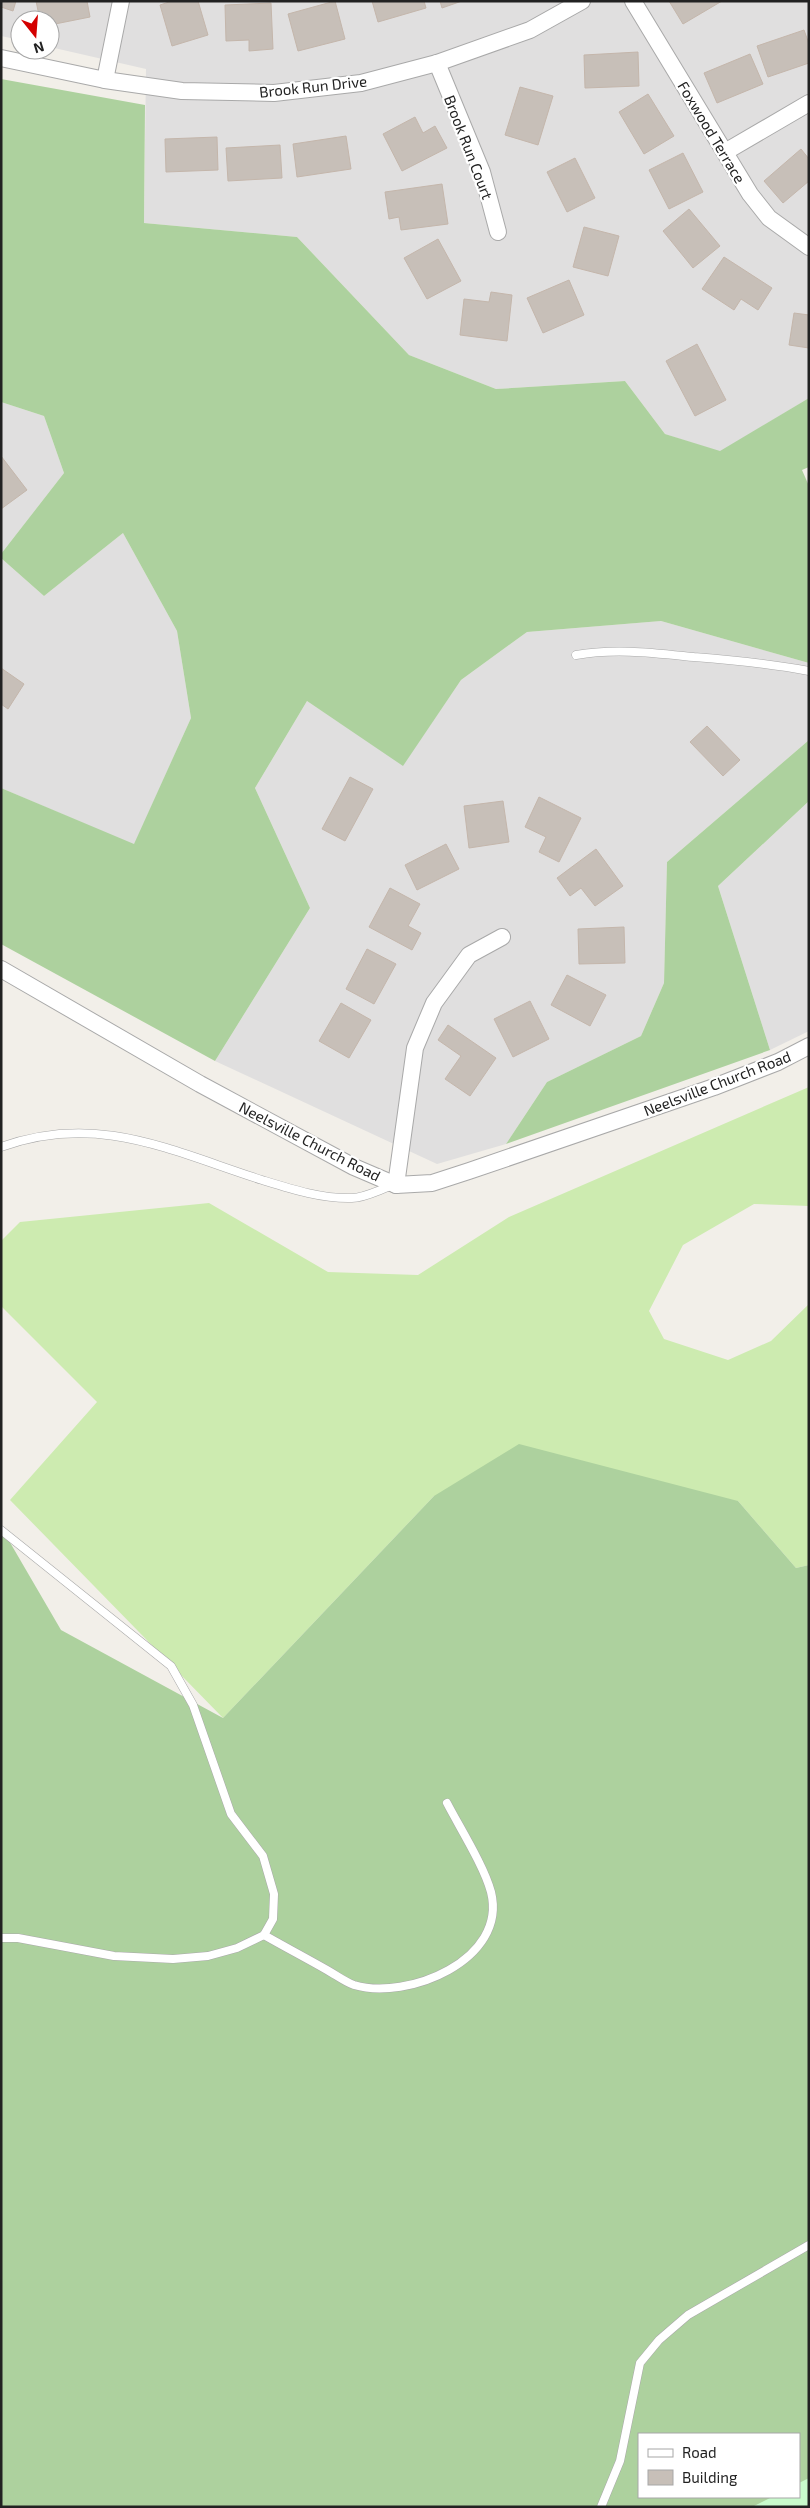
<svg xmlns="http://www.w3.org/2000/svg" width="810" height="2508" font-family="'Exo 2',sans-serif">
<rect width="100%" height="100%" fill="#f2efe9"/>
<!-- residential -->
<g fill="#e0dfdf">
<path d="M1 1H809V398L720 452 665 434 625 381 496 389 409 355 297 237 144 223 146 69 50 47V20H20V40L1 36Z"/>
<path d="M1 402 44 416 64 473 1 554Z"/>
<path d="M123 533 177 631 191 718 134 845 1 788V558L44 596Z"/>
<path d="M661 621 809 663V740L667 862 664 983 641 1036 547 1082 506 1144 437 1164 215 1061 310 908 255 788 307 701 403 765 461 680 527 632Z"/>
<path d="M809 801V1031L770 1050 718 886Z"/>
</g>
<!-- grass -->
<path fill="#cdebb0" d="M809 1087V1206L754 1204 683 1245 649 1311 664 1339 728 1360 771 1341 809 1304V1565L796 1568 738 1501 434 1496 223 1718 10 1500 97 1402 1 1306V1241L20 1222 209 1203 328 1272 418 1275 509 1217Z"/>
<!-- forest -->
<g fill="#add19e" fill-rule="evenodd">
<path d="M1 79 145 105 144 223 297 237 409 355 496 389 625 381 665 434 720 451 809 398V467L802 470 809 486V663L661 621 527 632 461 680 403 766 307 701 255 788 310 908 215 1061 1 944V788L134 844 191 718 177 631 123 533 44 596 1 558V554L64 473 44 416 1 402Z"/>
<path d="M809 740V801L718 886 770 1050 506 1144 547 1082 641 1036 664 983 667 862Z"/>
<path d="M519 1444 738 1501 796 1568 809 1565V2507H1V1527L61 1630 223 1718 434 1496ZM639 2434H799V2497H639Z"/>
</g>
<!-- park -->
<path fill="#c8facc" d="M809 2478V2507H752L772 2497H799V2483Z"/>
<!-- building -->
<g fill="#c7bfb8" stroke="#c4b6ab">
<path d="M1 1H16L13 11 1 7Z"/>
<path d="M36 1H87L90 17 50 25V20H40Z"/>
<path d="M172 1H198L208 35 172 46 160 5Z"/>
<path d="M335 1 345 39 298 51 288 14Z"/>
<path d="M372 1H424L426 8 378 22Z"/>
<path d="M440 1H462L442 8Z"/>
<path d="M669 1H722L683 24Z"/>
<path d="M271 3 273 49 249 51V40L226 41 225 5Z"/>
<path d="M804 30 809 44V63L768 77 757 46Z"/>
<path d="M638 52 639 86 585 88 584 55Z"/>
<path d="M750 54 763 84 717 103 704 73Z"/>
<path d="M520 87 553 96 538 145 505 135Z"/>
<path d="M648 94 674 136 644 154 619 112Z"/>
<path d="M415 117 423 133 435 126 447 148 402 171 383 134Z"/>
<path d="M346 136 351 169 297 177 293 144Z"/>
<path d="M217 137 218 170 166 172 165 139Z"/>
<path d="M280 145 282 178 228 181 226 148Z"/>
<path d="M801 149 809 159V181L783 203 764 181Z"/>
<path d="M683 153 703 192 669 209 649 170Z"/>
<path d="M575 158 595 198 567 212 547 172Z"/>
<path d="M442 184 448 224 401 230 399 217 389 219 385 192Z"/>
<path d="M689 209 720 246 693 268 663 231Z"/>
<path d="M584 227 619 236 608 276 573 267Z"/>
<path d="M438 239 461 281 427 299 404 258Z"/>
<path d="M724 257 772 288 758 310 741 299 734 310 702 289Z"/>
<path d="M569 280 584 315 543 333 527 298Z"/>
<path d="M491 292 512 295 507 341 460 335 464 299 489 302Z"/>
<path d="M794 313 809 315V348L789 345Z"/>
<path d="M697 344 726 400 695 416 666 361Z"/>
<path d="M1 456 27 490 1 509Z"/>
<path d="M1 668 24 684 8 709 1 704Z"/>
<path d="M707 726 740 760 723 776 690 742Z"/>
<path d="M350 777 373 789 345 841 322 829Z"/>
<path d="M539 797 581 818 559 862 539 852 546 837 525 827Z"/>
<path d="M503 801 509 842 469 848 464 806Z"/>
<path d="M446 844 459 869 417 890 405 865Z"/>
<path d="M596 849 623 886 595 906 581 888 570 896 557 878Z"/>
<path d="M390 888 420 904 408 926 421 933 412 950 369 927Z"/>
<path d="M624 927 625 963 579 964 578 929Z"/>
<path d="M367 949 396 964 374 1004 346 989Z"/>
<path d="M567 975 606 995 590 1026 551 1005Z"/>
<path d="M530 1001 549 1039 513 1057 494 1019Z"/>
<path d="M341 1003 371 1020 349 1058 319 1041Z"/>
<path d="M448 1025 496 1058 470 1096 445 1079 461 1056 438 1040Z"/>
</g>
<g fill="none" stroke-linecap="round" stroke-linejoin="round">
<!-- service casing -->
<g stroke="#a9a9a9" stroke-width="9">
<g id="service">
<path d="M576 655C616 648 654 653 694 657 733 660 771 664 809 671"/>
<path d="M1 1147C98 1112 171 1151 262 1180 291 1189 322 1199 352 1198 364 1198 379 1190 391 1186"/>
<path d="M1 1530 171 1666 193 1705 231 1814 263 1856 274 1894 273 1919 264 1935 237 1948 208 1956 173 1959 114 1956 18 1938H1"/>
<path d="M264 1935C285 1947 306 1958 327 1970 336 1975 345 1982 354 1985 407 2001 508 1960 491 1892 484 1866 460 1828 447 1803"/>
<path d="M601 2507 620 2461 640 2363 659 2340 688 2315 809 2245"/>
</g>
</g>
<!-- minor casing -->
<g stroke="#a9a9a9" stroke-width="18">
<g id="minor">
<path d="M633 1 750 194 769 218 809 247"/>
<path d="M1 58 105 80 182 91 274 93 361 83 437 63 530 30 582 1"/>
<path d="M437 63 482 172 498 232"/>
<path d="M105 80 121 1"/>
<path d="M725 152 809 103"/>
<path d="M1 969 200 1084 354 1167 396 1185 432 1183 469 1171 714 1087 778 1062 809 1046"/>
<path d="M396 1185 415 1048 434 1003 469 955 502 937"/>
</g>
</g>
<!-- service -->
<use href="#service" stroke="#fff" stroke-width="8"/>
<!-- minor -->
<use href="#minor" stroke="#fff" stroke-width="16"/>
</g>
<g text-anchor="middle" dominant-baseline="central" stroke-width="4.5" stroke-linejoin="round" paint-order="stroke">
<!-- street labels -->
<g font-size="15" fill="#222" stroke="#fff">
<text transform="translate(313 86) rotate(-6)">Brook Run Drive</text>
<text transform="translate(712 132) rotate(59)">Foxwood Terrace</text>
<text transform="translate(469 147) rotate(69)">Brook Run Court</text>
<text transform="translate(717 1083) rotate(-21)">Neelsville Church Road</text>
<text transform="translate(310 1141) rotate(27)">Neelsville Church Road</text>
</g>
</g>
<!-- border -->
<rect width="810" height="2508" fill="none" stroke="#222222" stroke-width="5"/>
<!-- legend -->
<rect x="638" y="2433" width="162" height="65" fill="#ffffff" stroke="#a7a7a7"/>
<rect x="648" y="2449" width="25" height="8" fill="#ffffff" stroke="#a7a7a7"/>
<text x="682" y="2458" font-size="15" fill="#222222">Road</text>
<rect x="648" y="2470" width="25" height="15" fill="#c7bfb8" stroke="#a7a7a7"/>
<text x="682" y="2483" font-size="15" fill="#222222">Building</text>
<!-- north arrow -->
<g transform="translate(35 35) rotate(163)"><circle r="24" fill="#ffffff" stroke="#a7a7a7"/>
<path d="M0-4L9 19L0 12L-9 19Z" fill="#d40000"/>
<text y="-8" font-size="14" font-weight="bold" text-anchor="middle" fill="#222222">N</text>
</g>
</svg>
